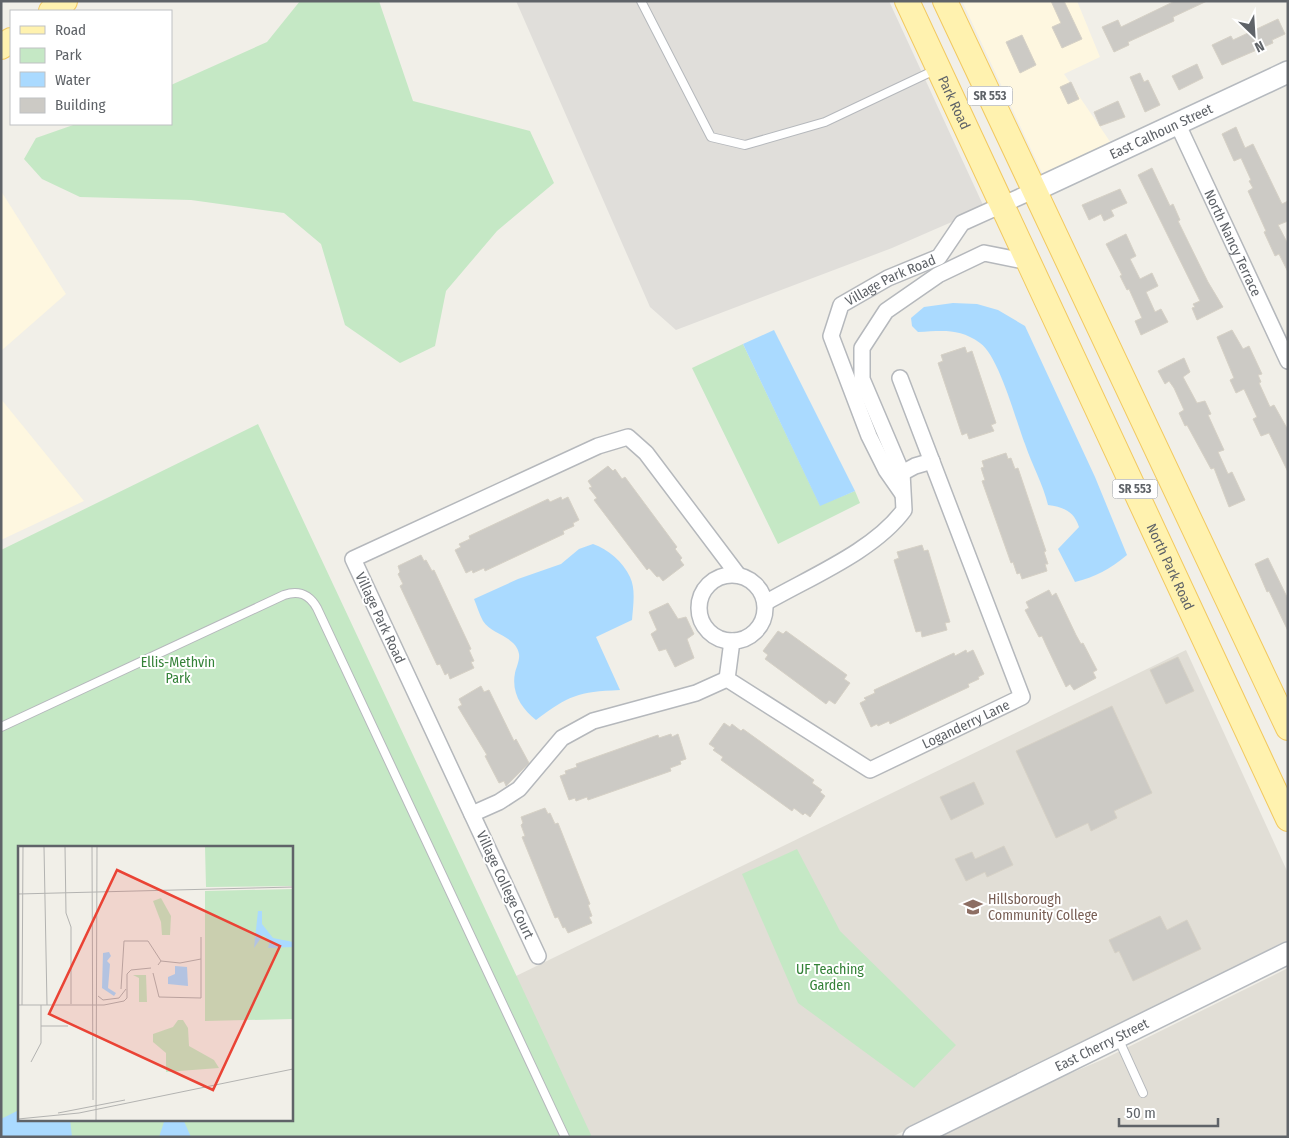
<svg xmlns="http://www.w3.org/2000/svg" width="1289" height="1138" font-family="'Fira Sans Condensed',sans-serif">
<rect width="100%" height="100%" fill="#f1efe8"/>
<!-- commercial -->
<g fill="#fef7e0">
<path d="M962 1H1077L1100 57 1064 74 1113 146 1044 177Z"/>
<path d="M1 191 66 294 1 351Z"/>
<path d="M1 399 84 501 1 540Z"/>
</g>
<!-- industrial -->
<path fill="#e0deda" d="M516 1H889L983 205 959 216 954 221 892 248 676 330 650 307Z"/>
<!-- education -->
<g fill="#e1ded6">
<path d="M1186 650 1288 873V940L892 1137H589L514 977Z"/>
<path d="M1288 968V1137H936L1038 1087 1104 1059Z"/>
</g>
<!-- green -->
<g fill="#c5e8c5" fill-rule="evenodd">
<path d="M300 1H379L413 101 530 131 554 183 497 231 446 291 435 346 400 363 345 325 321 244 284 213 191 200 80 197 42 179 24 159 36 138 76 124H171V85L267 42Z"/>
<path d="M743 344 820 505 855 491 860 503 778 544 692 368Z"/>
<path d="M258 424 592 1137H1V550ZM19 847H291V1119H19Z"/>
<path d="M797 849 840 931 956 1045 914 1088 798 1003 742 874Z"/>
</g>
<!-- water -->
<g fill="#aadaff">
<path d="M953 303 977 304 998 310 1025 326 1095 477 1127 555C1110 569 1095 577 1075 582L1058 549 1079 527C1074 511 1063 507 1048 505 1043 484 1032 465 1025 444 1016 421 999 356 980 343 959 328 943 331 918 332L912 326 911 318 924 307Z"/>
<path d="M774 330 855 491 820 506 743 344Z"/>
<path d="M593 544C608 549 623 562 630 577 636 589 633 607 632 620L596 637 620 690C577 692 570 695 536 720 522 709 511 693 515 673 516 668 520 660 519 654 516 636 492 635 483 621 479 614 477 606 474 599L518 579 561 564 579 549Z"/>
<path d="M19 1110V1119H70L72 1137H1V1119Z"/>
<path d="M165 1119H183L191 1137H159Z"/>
</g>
<!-- building -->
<g fill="#cccac5" stroke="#d6d1c6">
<path d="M1051 1H1064L1082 39 1062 48 1052 27 1061 23Z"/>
<path d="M1175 1H1207L1173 17 1174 21 1128 42 1129 45 1114 52 1102 27 1118 20 1121 27Z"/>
<path d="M1278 19 1285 34 1272 40 1273 43 1222 65 1212 45 1231 36 1233 40Z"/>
<path d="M1022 35 1036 65 1020 73 1006 42Z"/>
<path d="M1197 64 1203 78 1179 90 1172 76Z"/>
<path d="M1140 73 1144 82 1148 80 1160 105 1145 112 1130 77Z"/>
<path d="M1071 82 1079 99 1068 104 1060 87Z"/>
<path d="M1118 101 1125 117 1100 126 1094 112Z"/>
<path d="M1236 127 1245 148 1253 144 1282 204 1288 201V221L1278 225 1288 244V272L1279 254 1275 256 1264 232 1266 231 1248 191 1253 188 1249 181 1251 180 1241 158 1234 161 1222 134Z"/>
<path d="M1152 168 1170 206 1173 204 1180 220 1178 221 1208 282 1223 307 1197 320 1192 308 1195 307 1193 304 1200 301 1138 175Z"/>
<path d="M1120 189 1127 203 1111 210 1114 216 1104 221 1101 214 1089 220 1082 205Z"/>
<path d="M1126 234 1136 256 1130 259 1140 279 1152 273 1158 286 1146 292 1155 312 1161 309 1168 322 1141 335 1135 321 1142 318 1129 289 1127 290 1120 276 1122 275 1106 244Z"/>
<path d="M1232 330 1243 349 1249 346 1262 374 1258 375 1261 382 1259 383 1270 407 1274 405 1288 430V472L1269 433 1261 436 1253 419 1257 417 1244 389 1236 393 1230 380 1234 378 1217 337Z"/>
<path d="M965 347 967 353 972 351 996 423 991 425 994 431 969 439 967 433 962 435 938 363 943 361 941 355Z"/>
<path d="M1184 358 1190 372 1183 377 1197 403 1205 401 1211 414 1208 415 1224 450 1218 452 1228 474 1232 472 1245 500 1229 507 1214 468 1211 469 1187 425 1185 426 1179 413 1184 410 1174 388 1169 381 1165 384 1158 371Z"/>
<path d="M1006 453 1008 459 1011 458 1015 469 1018 468 1046 551 1044 552 1048 564H1045L1047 571 1022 579 1020 573 1017 574 1013 562 1011 563 982 481 985 480 981 468 984 467 982 461Z"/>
<path d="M608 466 613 471 615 469 622 479 625 477 677 547 675 549 682 558 680 560 684 565 663 581 659 576 657 577 649 568 647 570 594 500 597 498 589 488 592 487 588 481Z"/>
<path d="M561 497 562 500 568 497 579 520 573 523 574 526 563 531 564 534 485 571 484 568 473 573 472 570 466 573 455 550 461 547 459 544 470 539 469 536 548 499 550 502Z"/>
<path d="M922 545 924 551 928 550 950 622 945 623 947 630 922 637 921 631 916 632 894 560 899 558 897 552Z"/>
<path d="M421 555 424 561 426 560 432 571 434 570 471 649 469 650 474 661 471 662 474 668 450 679 448 673 445 675 440 664 437 665 400 586 403 584 398 574 400 572 398 566Z"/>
<path d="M1268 558 1288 599V631L1269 591 1267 592 1255 564Z"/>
<path d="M1049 590 1052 596 1056 593 1076 635 1081 644 1083 643 1097 670 1093 672 1096 678 1074 690 1070 684 1066 687 1046 645 1042 636 1039 637 1025 610 1029 608 1026 602Z"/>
<path d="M668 603 678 619 686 617 694 634 687 639 694 658 675 667 666 649 659 651 651 634 657 630 649 612Z"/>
<path d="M778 631 783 634 786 631 847 675 844 679 850 683 835 704 829 700 826 704 765 659 768 655 763 651Z"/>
<path d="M966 650 967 653 973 650 984 674 978 677 979 679 968 684 969 687 890 724 889 721 878 726 877 724 871 727 860 703 866 700 864 698 875 693 874 690 954 653 955 656Z"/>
<path d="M1178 657 1194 691 1166 704 1150 670Z"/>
<path d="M481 686 484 692 489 690 514 741 516 739 529 763 506 786 504 781 499 783 485 756 487 755 458 707 462 705 459 699Z"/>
<path d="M1112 706 1152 793 1114 811 1117 818 1091 831 1088 823 1056 838 1016 751Z"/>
<path d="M724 723 730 727 732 724 741 731 743 729 814 780 812 783 822 790 820 792 825 796 810 817 805 813 803 815 794 808 792 811 721 760 723 757 713 750 715 748 709 744Z"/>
<path d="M671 734 672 737 678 734 686 759 680 761 681 764 670 768 671 771 588 800 587 797 576 801 575 798 569 800 560 776 566 774 565 771 577 767 576 764 658 735 659 738Z"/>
<path d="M974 782 984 804 951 820 940 797Z"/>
<path d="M545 808 548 814 550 813 555 824 558 823 590 904 588 905 592 916 589 917 592 923 568 933 565 927 563 928 558 917 555 918 522 837 525 836 521 825 523 823 521 817Z"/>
<path d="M1004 846 1013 865 987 877 985 872 966 881 955 859 972 852 975 859Z"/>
<path d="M1160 916 1167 930 1187 920 1201 949 1133 981 1119 951 1115 953 1109 940Z"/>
</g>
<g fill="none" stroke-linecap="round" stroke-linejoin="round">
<!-- lane casing -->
<g stroke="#b5b8bc" stroke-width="10">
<g id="lane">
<path d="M641 1 711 137 745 145 825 122 935 70"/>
<path d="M1 727 284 595C299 590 309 594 317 608L565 1137"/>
<path d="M1118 1038 1143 1093"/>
</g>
</g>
<!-- street casing -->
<g stroke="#b5b8bc" stroke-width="18">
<g id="street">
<path id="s1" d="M1178 125 1288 361"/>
<path d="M902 473 915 466 932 461"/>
<path id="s2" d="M902 493 886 470 869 436 831 336 841 305 888 278 939 257 962 223 1035 190"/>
<circle cx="732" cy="608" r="33"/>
<path d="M765 603C810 577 874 551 904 510L902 473 862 379V348L886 311 938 275 984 253 1029 262"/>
<path id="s3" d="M732 641 727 679 870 770 1022 697 900 378"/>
<path d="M472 814 499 802 519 789 562 738 593 721 696 693 727 679"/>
<path d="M538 956 353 559 598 446 628 437 646 453 738 575"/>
</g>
</g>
<!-- secondary casing -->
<g stroke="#b6babf" stroke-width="24">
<g id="secondary">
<path id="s4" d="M1035 190 1288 72"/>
<path id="s5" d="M914 1137 1288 953"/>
</g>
</g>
<!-- primary casing -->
<g stroke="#f2c960" stroke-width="26">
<g id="primary">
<path id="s6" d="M907 1 1288 819"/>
<path d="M945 1 1288 728"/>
<path d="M51 11 65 1"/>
<path d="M1 47 11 40"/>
</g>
</g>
<!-- lane -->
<use href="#lane" stroke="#fff" stroke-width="8"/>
<!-- street -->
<use href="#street" stroke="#fff" stroke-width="15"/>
<!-- secondary -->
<use href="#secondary" stroke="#fff" stroke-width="21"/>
<!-- primary -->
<use href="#primary" stroke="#fff2af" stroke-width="24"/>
</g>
<!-- icons -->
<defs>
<g id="university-bare" transform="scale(1.5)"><path d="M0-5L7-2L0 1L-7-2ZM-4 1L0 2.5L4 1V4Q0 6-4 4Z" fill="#8d6e63" stroke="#fff" stroke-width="2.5" paint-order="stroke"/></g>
</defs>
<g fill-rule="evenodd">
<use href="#university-bare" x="973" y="907"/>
</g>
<g text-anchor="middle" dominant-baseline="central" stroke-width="4" stroke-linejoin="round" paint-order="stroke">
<!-- shield labels -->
<g fill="#fff" stroke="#8f9295" stroke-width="1">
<rect x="967.5" y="86.5" width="45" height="19" rx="4"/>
<rect x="1112.5" y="479.5" width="45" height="19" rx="4"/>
</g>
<g font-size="12" font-weight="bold" fill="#5f6368">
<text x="990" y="96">SR 553</text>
<text x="1135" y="489">SR 553</text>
</g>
<!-- street labels -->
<g font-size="14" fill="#5f6368" stroke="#fff">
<text stroke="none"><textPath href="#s6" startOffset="112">Park Road</textPath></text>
<text stroke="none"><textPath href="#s4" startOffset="139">East Calhoun Street</textPath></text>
<text stroke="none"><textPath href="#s1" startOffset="130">North Nancy Terrace</textPath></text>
<text stroke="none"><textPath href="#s2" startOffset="261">Village Park Road</textPath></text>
<text stroke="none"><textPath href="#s6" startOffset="624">North Park Road</textPath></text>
<text transform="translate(380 618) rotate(65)">Village Park Road</text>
<text stroke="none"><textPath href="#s3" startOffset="314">Loganderry Lane</textPath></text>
<text transform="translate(505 885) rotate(65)">Village College Court</text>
<text stroke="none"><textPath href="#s5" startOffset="209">East Cherry Street</textPath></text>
</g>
<!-- park labels -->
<g font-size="14" fill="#348238" stroke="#fff">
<text x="178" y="662">Ellis-Methvin<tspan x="178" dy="16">Park</tspan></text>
<text x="830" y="969">UF Teaching<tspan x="830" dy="16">Garden</tspan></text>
</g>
<!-- education labels -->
<g font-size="14" fill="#785e54" stroke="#fff" text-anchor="start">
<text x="988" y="899">Hillsborough<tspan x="988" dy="16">Community College</tspan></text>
</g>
</g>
<!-- overview -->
<g transform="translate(18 846)">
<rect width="275" height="275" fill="#f1efe8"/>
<path d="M187 1H275V40L188 41ZM275 43V173L187 175V45ZM143 52 153 70 152 89H144L143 76 135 55ZM115 129H128L129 156H121V132ZM160 174H165L170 182 171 200 196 214 201 222 148 226V207L135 196V188L155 181Z" fill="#c5e8c5"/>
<path d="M240 65H244V78L255 92 275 96V101L250 102 252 95 245 89 236 102ZM91 106 93 110 89 115 92 118 90 142 98 147 96 150 84 142 85 107ZM157 120 169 121 170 140 150 138V131L157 128Z" fill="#aadaff"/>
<path fill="none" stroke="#b3b3b1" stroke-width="1" d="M26 1 29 159M47 1 48 67 53 81V158M74 1 75 254M0 48 275 41M143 115 162 117 183 113M135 127 141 151 183 152V91M109 128 113 124 133 122M103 143 106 95H130L143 115 140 119M80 150 85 154 101 152 108 143M0 159H86L106 155 109 152V128M4 159 5 1M23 180H50M13 216 23 197V159M40 267 107 254M0 273 61 267 275 223M78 274 79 1"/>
<path fill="#ea4335" fill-opacity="0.15" stroke="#ea4335" stroke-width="2.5" d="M99 24 262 100 195 244 31 168Z"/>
<rect width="275" height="275" fill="none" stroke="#5f6368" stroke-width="2.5"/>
</g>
<!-- border -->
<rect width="1289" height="1138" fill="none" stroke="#5f6368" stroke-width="5"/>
<!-- legend -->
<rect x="10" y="10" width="162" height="115" fill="#ffffff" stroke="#bfc1c3"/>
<rect x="20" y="26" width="25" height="8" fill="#fff2af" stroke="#bfc1c3"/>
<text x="55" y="35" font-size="15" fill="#5f6368">Road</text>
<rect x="20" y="48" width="25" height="15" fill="#c5e8c5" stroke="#bfc1c3"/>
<text x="55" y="60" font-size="15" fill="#5f6368">Park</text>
<rect x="20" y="72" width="25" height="15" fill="#aadaff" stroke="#bfc1c3"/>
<text x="55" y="85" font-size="15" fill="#5f6368">Water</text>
<rect x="20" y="98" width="25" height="15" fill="#cccac5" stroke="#bfc1c3"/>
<text x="55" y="110" font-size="15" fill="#5f6368">Building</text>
<!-- north arrow -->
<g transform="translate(1254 35) rotate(155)" stroke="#ffffff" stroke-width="4" paint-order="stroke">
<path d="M0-4L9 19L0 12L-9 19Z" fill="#5f6368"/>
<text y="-8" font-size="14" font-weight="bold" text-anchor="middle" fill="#5f6368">N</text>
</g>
<!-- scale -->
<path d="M1119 1118v8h99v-8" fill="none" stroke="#5f6368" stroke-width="2.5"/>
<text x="1126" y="1118" font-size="15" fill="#5f6368" stroke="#ffffff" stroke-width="4" paint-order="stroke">50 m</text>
</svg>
